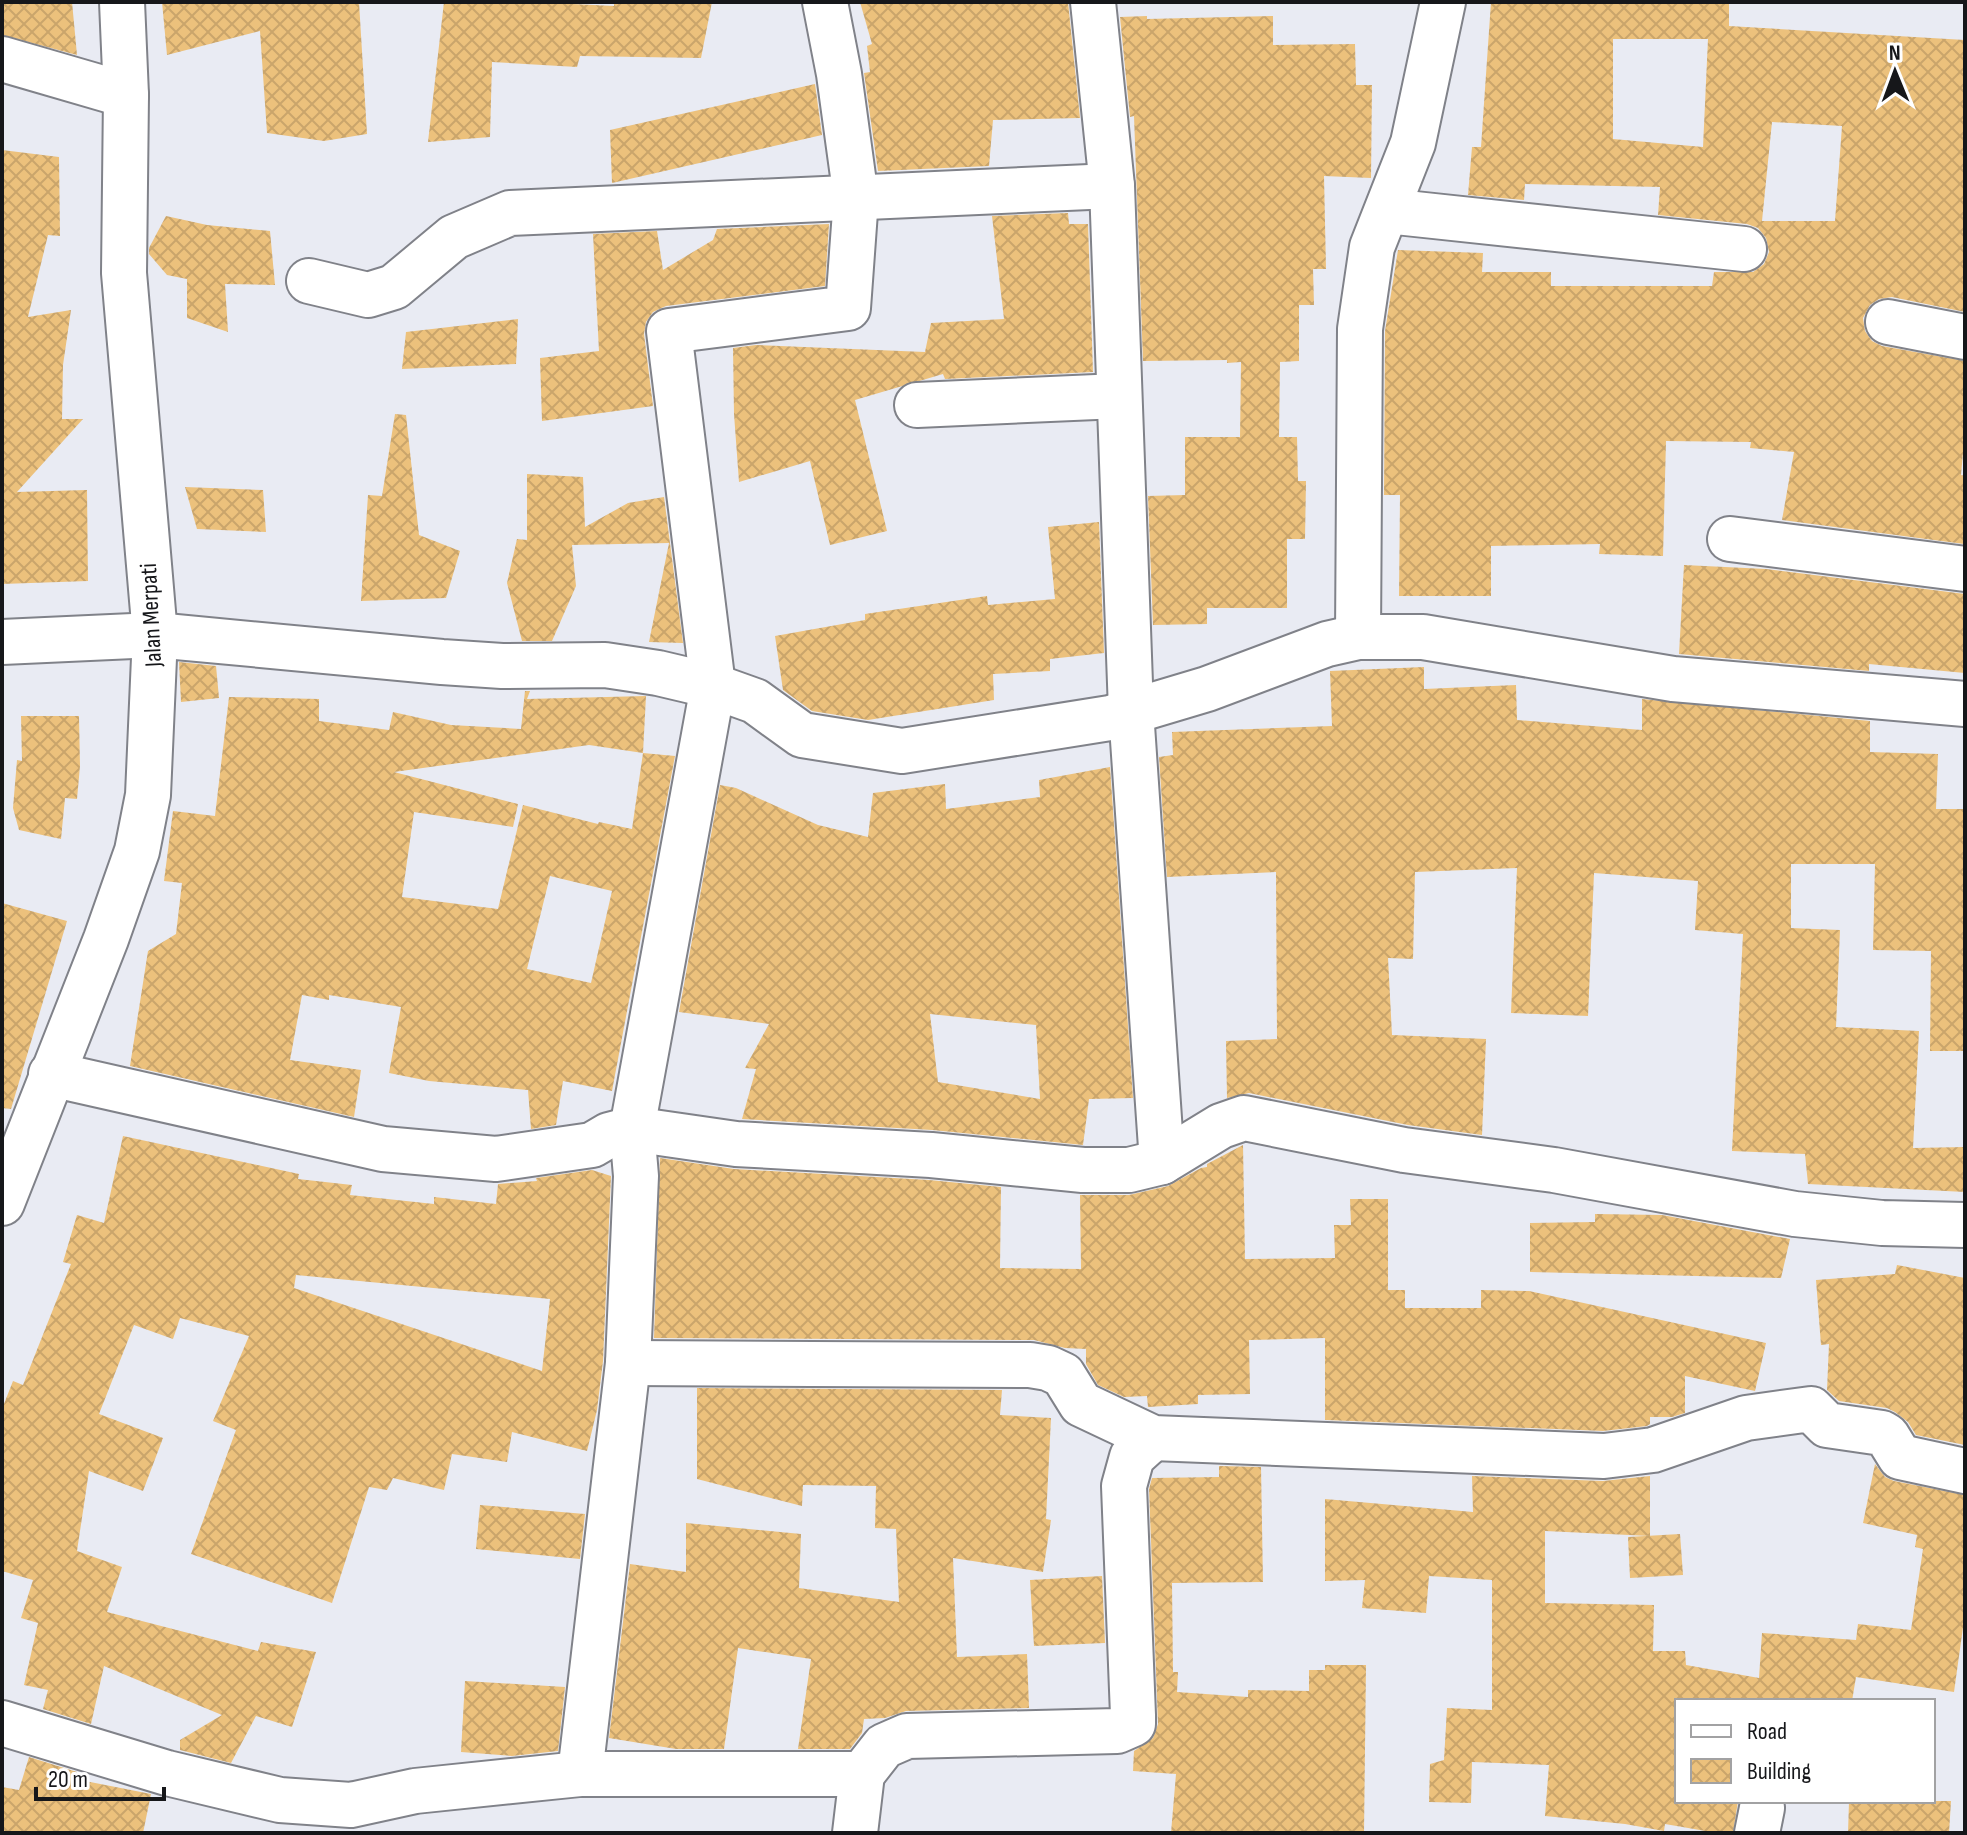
<svg xmlns="http://www.w3.org/2000/svg" width="1967" height="1835" font-family="'Sofia Sans Condensed',sans-serif">
<defs>
<pattern id="building-cross-hatch" width="8" height="8" patternUnits="userSpaceOnUse" patternTransform="scale(2)"><rect width="8" height="8" fill="#ecc17c"/><path d="M0 0l8 8M0 8l8-8" fill="none" stroke="#caa56b"/></pattern>
</defs>
<rect width="100%" height="100%" fill="#e9ebf3"/>
<!-- building -->
<g fill="url(#building-cross-hatch)" fill-rule="evenodd">
<path d="M2 2H72L77 55 2 35Z"/>
<path d="M162 2H359L367 134 324 141 267 133 260 31 167 55Z"/>
<path d="M444 2H532L614 6V2H712L701 58 580 56 577 67 492 62 490 137 428 142Z"/>
<path d="M860 2H1068L1080 118 993 120 989 166 878 171 864 73 870 72 867 46 872 44Z"/>
<path d="M1491 2H1729V26L1965 40V312L1892 297 1879 299 1870 305 1863 318 1865 331 1872 341 1882 346 1965 361V431L1961 475 1965 476 1964 544 1782 520 1794 452 1750 448 1751 442 1666 441 1663 556 1599 554 1600 544 1491 546V596H1399L1400 495H1384L1385 331 1398 250 1483 253 1482 272H1551V286H1712L1714 272H1753L1764 264 1769 252 1766 238 1758 228 1747 224 1658 215 1660 187 1525 184 1524 200 1468 195 1472 147H1481ZM1613 39H1708L1703 147 1613 139ZM1772 122 1842 126 1835 221H1762Z"/>
<path d="M1147 16V19L1273 16V45L1355 44 1356 85H1372L1371 178 1324 176 1326 269H1313L1314 305H1299V361L1280 362 1279 437H1297L1298 481H1306L1305 539H1287V608H1207V624L1153 625 1148 496 1185 495V437H1240L1241 362 1227 363V360L1143 361 1134 116 1130 117 1120 17Z"/>
<path d="M815 84 822 135 612 183 610 130Z"/>
<path d="M2 150 59 157 60 236 48 235 28 317 71 310 63 365 62 419H83L17 492 87 490 88 581 2 584Z"/>
<path d="M1068 213 1069 224H1088L1093 372 945 379 943 374 855 400 887 531 830 545 810 461 739 482 734 414 733 348 756 345 925 352 931 323 1004 319 992 216Z"/>
<path d="M166 216 207 225 270 231 275 285 225 284 228 332 187 318V279L167 275 149 254V248Z"/>
<path d="M829 224 825 286 666 306 653 312 646 322 644 334 653 406 542 421 540 358 599 351 593 234 657 231 663 270 713 240 717 229Z"/>
<path d="M518 319 516 364 402 369 406 332Z"/>
<path d="M395 414 406 415 419 535 460 551 446 598 361 601 368 495 382 496Z"/>
<path d="M527 474 583 477 585 527 628 503 664 497 683 643 649 642 669 543 572 545 576 586 552 641H522L507 583 517 539 527 540Z"/>
<path d="M185 487 263 490 266 532 197 529Z"/>
<path d="M1099 522 1104 653 1050 659V671L993 674 994 700 868 720 812 711 783 690 775 636 865 620V614L987 596 988 605 1055 599 1048 527Z"/>
<path d="M1684 565 1766 569 1965 594V673L1869 664V671L1679 654Z"/>
<path d="M179 662 216 666 219 698 181 702Z"/>
<path d="M1424 667V689L1516 685 1517 720 1642 730V699L1870 721V752L1938 754 1936 809H1965V1051H1930L1931 951 1873 950 1875 864H1791V928L1840 930 1836 1027 1919 1031 1913 1148 1965 1147V1192L1808 1184 1805 1154 1732 1151 1743 934 1695 930 1698 881 1594 873 1588 1016 1511 1013 1517 868 1415 872 1413 959 1388 958 1392 1035 1486 1039 1482 1135 1408 1125 1249 1093 1227 1098 1226 1041 1277 1039 1276 872 1167 877 1159 757 1173 755 1172 732 1332 726 1330 671Z"/>
<path d="M525 691H530L527 699 646 696 643 753 675 756 612 1091 563 1081 556 1125 531 1129 528 1090 429 1081 389 1073 401 1007 329 995V1000L302 995 290 1060 361 1070 354 1117 130 1066 148 951 176 934 182 883 164 881 173 811 215 816 229 697 319 699V721L389 730 393 712 451 725 521 729ZM589 745 643 753 632 829 599 822 598 824 523 805 498 909 402 897 414 812 513 827 518 804 394 772ZM550 876 612 891 591 983 527 969Z"/>
<path d="M21 716H79L80 766 77 799 65 798 61 839 19 830 13 808 17 760 22 761Z"/>
<path d="M1110 767 1133 1098 1089 1099 1083 1145 932 1130 742 1119 756 1069 745 1068 769 1024 679 1012 720 785 736 788 818 825 868 837 873 793 945 784 946 809 1040 797 1039 780ZM930 1014 1036 1025 1040 1099 938 1082Z"/>
<path d="M2 903 67 921 11 1109 2 1108Z"/>
<path d="M123 1136 299 1174 298 1179 352 1185 350 1195 434 1204V1197L496 1204 498 1184 537 1181 536 1178 592 1170 611 1176 603 1361 597 1410 587 1451 512 1432 507 1462 452 1454 444 1490 393 1478 387 1490 369 1487 332 1603 191 1554 236 1430 213 1421 249 1336 180 1318 173 1339 134 1325 99 1414 163 1438 143 1491 89 1471 77 1551 122 1567 107 1612 258 1651 261 1642 316 1652 292 1727 256 1716 231 1763 180 1750V1740L222 1715 104 1666 91 1724 43 1709 48 1690 24 1685 38 1623 21 1618 33 1580 2 1571V1409L13 1381 23 1385 71 1264 63 1262 77 1215 104 1223ZM296 1275 550 1299 542 1371 294 1288Z"/>
<path d="M1243 1145 1245 1259 1335 1258 1334 1225H1351L1350 1199H1388V1290H1405V1308H1481V1290L1529 1291 1766 1343 1755 1391 1685 1376V1413L1672 1417H1650V1424L1647 1426 1603 1431 1325 1420V1338L1249 1340 1250 1394 1198 1395V1404L1148 1407 1147 1396 1124 1397 1098 1385 1086 1364V1349L1065 1348 1034 1340 654 1338 660 1158 734 1169 929 1180 1001 1187 1000 1268 1081 1269 1080 1195H1129L1168 1186 1201 1168 1207 1167V1164Z"/>
<path d="M1595 1214 1662 1215 1790 1239 1781 1278 1530 1272V1223L1595 1222Z"/>
<path d="M1897 1265 1965 1278V1445L1916 1435 1908 1422 1895 1412 1887 1408 1839 1401 1827 1390 1829 1344 1821 1345 1816 1280 1895 1274Z"/>
<path d="M697 1388 1002 1390 1000 1415 1051 1418 1046 1519 1051 1520 1043 1572 953 1558 957 1657 1027 1654 1029 1708 906 1711 885 1718 864 1719 862 1733 850 1749H798L811 1659 738 1648 724 1749H676L609 1738 630 1564 686 1572V1523L801 1534 799 1588 899 1602 896 1529 875 1528 876 1486 803 1485 802 1506 697 1479Z"/>
<path d="M1875 1464 1885 1477 1894 1481 1965 1495V1613L1954 1692 1856 1677 1852 1701H1677V1801H1738L1733 1833H1717L1665 1824 1664 1831 1625 1824 1545 1816 1549 1765 1472 1762 1471 1803 1429 1802 1430 1764 1444 1760 1447 1708 1492 1710V1580L1429 1576 1426 1613 1362 1608 1365 1580 1325 1581V1499L1473 1512 1472 1476 1603 1481 1650 1476V1536L1545 1531V1603L1654 1605 1653 1651H1685L1686 1665 1759 1678 1762 1633 1856 1640 1858 1624 1911 1630 1923 1549 1915 1547 1917 1535 1863 1523Z"/>
<path d="M1219 1466 1261 1467 1263 1582 1172 1583 1173 1672H1178L1177 1692 1248 1697V1690L1309 1691V1670H1325V1665H1366L1364 1833H1171L1176 1774 1133 1771 1134 1751 1153 1738 1158 1724 1149 1489 1152 1478 1219 1477Z"/>
<path d="M480 1505 585 1514 580 1559 476 1549Z"/>
<path d="M1680 1534 1683 1575 1630 1578 1628 1537Z"/>
<path d="M1102 1576 1105 1643 1034 1646 1030 1580Z"/>
<path d="M465 1681 565 1687 558 1751 512 1756 461 1752Z"/>
<path d="M29 1757 77 1772 75 1779 151 1794 143 1833H2V1787L19 1790Z"/>
<path d="M1849 1801H1951L1949 1833H1848Z"/>
</g>
<g fill="none" stroke-linecap="round" stroke-linejoin="round">
<!-- street casing -->
<g stroke="#808289" stroke-width="48">
<g id="street">
<path d="M1093 2 1112 186 1131 711 1162 1162"/>
<path d="M2 59 126 95"/>
<path d="M1387 211 1744 249"/>
<path d="M309 281 368 295 394 287 454 237 510 213 1112 186"/>
<path d="M1888 322 1965 337"/>
<path d="M917 405 1119 396"/>
<path d="M1730 539 1965 569"/>
<path d="M1358 637 1360 329 1372 247 1413 143 1443 2"/>
<path d="M2 642 155 635 442 662 502 666 605 665 658 673 713 686 755 701 802 735 902 751 1110 718 1207 689 1327 644 1358 637H1423L1673 679 1965 704"/>
<path d="M51 1074 383 1149 496 1159 592 1145 609 1135 632 1129 736 1144 931 1155 1083 1170H1129L1162 1162 1221 1126 1244 1118 1404 1150 1554 1170 1795 1214 1882 1223 1965 1225"/>
<path d="M2 1203 106 939 137 851 148 795 155 635 124 273 126 95 122 2"/>
<path d="M628 1363 1030 1365 1048 1368 1063 1375 1081 1404 1153 1438 1604 1456 1653 1450 1746 1418 1811 1409 1827 1425 1882 1433 1887 1436 1900 1457 1965 1471"/>
<path d="M2 1723 167 1773 280 1800 351 1805 415 1791 580 1774H862L884 1746 907 1736 1117 1731 1133 1724V1715L1124 1486 1132 1457 1153 1438"/>
<path d="M580 1774 628 1363 636 1176 632 1129 713 686 669 331 848 308 856 198 839 74 825 2"/>
<path d="M855 1833 862 1774"/>
<path d="M1757 1833 1762 1808"/>
</g>
</g>
<!-- street -->
<use href="#street" stroke="#fff" stroke-width="44"/>
</g>
<g text-anchor="middle" dominant-baseline="central" stroke-width="6" stroke-linejoin="round" paint-order="stroke">
<!-- street labels -->
<g font-size="24" fill="#16171a" stroke="#fff">
<text transform="translate(151 615) rotate(-93)">Jalan Merpati</text>
</g>
</g>
<!-- border -->
<rect width="1967" height="1835" fill="none" stroke="#16171a" stroke-width="8"/>
<!-- legend -->
<rect x="1675" y="1699" width="260" height="104" fill="#ffffff" stroke="#a2a2a3" stroke-width="2"/>
<rect x="1691" y="1725" width="40" height="12" fill="#ffffff" stroke="#a2a2a3" stroke-width="2"/>
<text x="1747" y="1739" font-size="24" fill="#16171a">Road</text>
<rect x="1691" y="1759" width="40" height="24" fill="url(#building-cross-hatch)" stroke="#a2a2a3" stroke-width="2"/>
<text x="1747" y="1779" font-size="24" fill="#16171a">Building</text>
<!-- north arrow -->
<g transform="translate(1895 72) rotate(359)" stroke="#ffffff" stroke-width="6" paint-order="stroke">
<path d="M0-6L14 30L0 20L-14 30Z" fill="#16171a"/>
<text y="-12" font-size="22" font-weight="bold" text-anchor="middle" fill="#16171a">N</text>
</g>
<!-- scale -->
<path d="M36 1787v12h128v-12" fill="none" stroke="#16171a" stroke-width="4"/>
<text x="48" y="1787" font-size="24" fill="#16171a" stroke="#ffffff" stroke-width="6" paint-order="stroke">20 m</text>
</svg>
